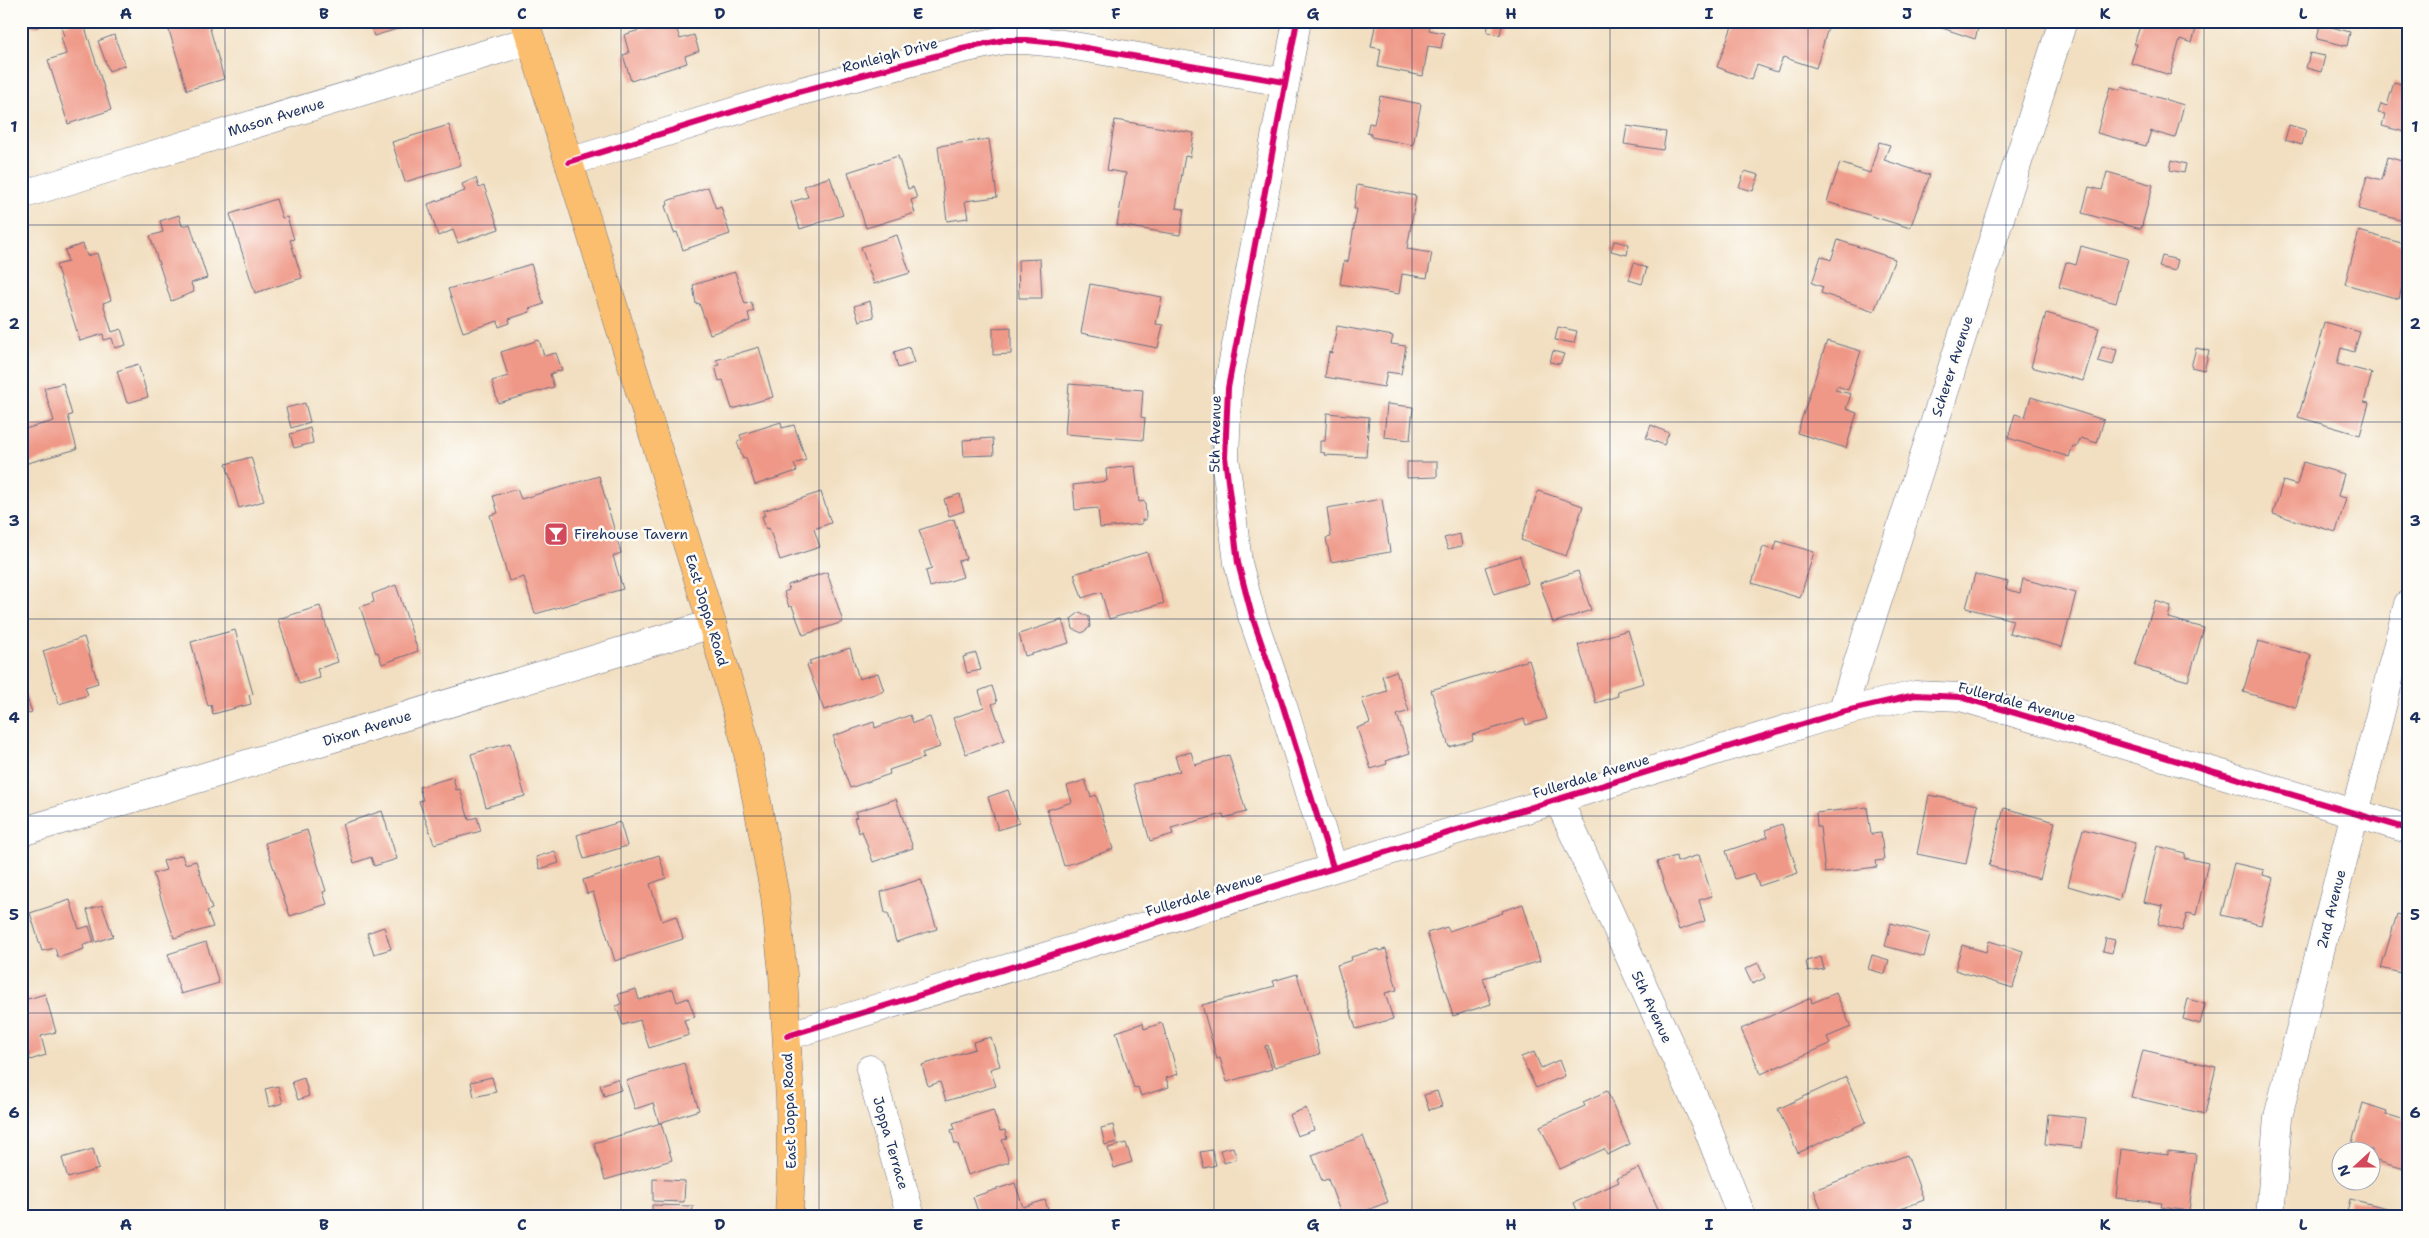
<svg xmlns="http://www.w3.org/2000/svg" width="2429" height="1238" font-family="'Shantell Sans',sans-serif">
<rect width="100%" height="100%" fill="#fdfcf7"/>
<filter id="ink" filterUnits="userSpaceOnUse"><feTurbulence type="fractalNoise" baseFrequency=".02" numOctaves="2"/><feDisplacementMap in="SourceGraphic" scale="10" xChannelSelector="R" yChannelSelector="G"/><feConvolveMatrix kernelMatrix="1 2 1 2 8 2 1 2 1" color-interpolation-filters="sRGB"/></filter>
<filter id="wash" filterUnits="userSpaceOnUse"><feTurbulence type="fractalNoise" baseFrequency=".0096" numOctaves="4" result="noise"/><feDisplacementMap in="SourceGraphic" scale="20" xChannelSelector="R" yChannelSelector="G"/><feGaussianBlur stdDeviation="1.12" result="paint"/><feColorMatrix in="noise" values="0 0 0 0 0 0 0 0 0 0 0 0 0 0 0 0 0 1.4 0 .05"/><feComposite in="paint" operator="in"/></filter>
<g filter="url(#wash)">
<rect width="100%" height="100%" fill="#f2dfc1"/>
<g id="blocks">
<!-- building -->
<g fill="#ef9887">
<path d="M25 21H45L38 27 28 26Z"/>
<path d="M77 21H83L111 110 68 124 48 60 66 54 61 37 64 36 61 26Z"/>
<path d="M175 21H220L209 25 224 79 187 90 168 27 176 25Z"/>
<path d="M369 21H420V22L374 36Z"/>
<path d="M667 21H674L680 39 694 35 699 51 685 56 687 63 631 81 623 55 629 53 624 35Z"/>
<path d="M758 21H780V22L760 28Z"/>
<path d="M1376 21H1431L1429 30 1444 33 1441 48 1428 46 1423 76 1378 67 1381 49 1371 47Z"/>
<path d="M1489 21H1503L1500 35 1487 32Z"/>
<path d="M1734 21H1809L1828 28 1816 68 1783 57 1777 72 1757 65 1751 80 1717 67Z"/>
<path d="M1921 21H1980L1975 39Z"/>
<path d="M2142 21H2171L2196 29 2192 43 2180 39 2170 75 2131 63 2137 44H2134Z"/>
<path d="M2320 24 2350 32 2347 46 2317 39Z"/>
<path d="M114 35 125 65 109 71 98 41Z"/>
<path d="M2310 53 2325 56 2321 72 2306 68Z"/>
<path d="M2394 82 2408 86V133L2382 126 2385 114 2378 113 2381 104 2387 106Z"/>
<path d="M2110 87 2120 90 2121 87 2184 105 2175 138 2151 131 2146 146 2097 133Z"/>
<path d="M1380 96 1421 104 1413 145 1371 137V134L1367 133 1369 123 1374 124Z"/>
<path d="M1115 120 1194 133 1190 157 1185 156 1176 208 1184 209 1180 235 1117 225 1126 173 1107 170Z"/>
<path d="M449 125 461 165 405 182 392 142Z"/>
<path d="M2289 125 2306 130 2302 145 2285 140Z"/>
<path d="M1627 126 1666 132 1663 150 1624 144Z"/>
<path d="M989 139 997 197 965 201 968 218 947 221 938 146Z"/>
<path d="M1879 142 1890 145 1884 160 1930 175 1910 228 1827 202 1840 163 1870 173Z"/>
<path d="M898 156 908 189 913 187 917 198 911 200 915 213 866 228 848 172Z"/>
<path d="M2388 157 2408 163V222L2358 209 2367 176 2382 180Z"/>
<path d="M2172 160 2186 164 2184 173 2170 170Z"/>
<path d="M1745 171 1759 175 1753 191 1739 187Z"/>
<path d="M2107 172 2153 185 2141 229 2082 213 2089 187 2102 190Z"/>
<path d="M830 177 843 215 800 229 791 202 808 197 804 186Z"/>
<path d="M476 178 479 188 484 186 499 229 458 243 453 230 438 236 428 204 465 191 462 184Z"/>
<path d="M1357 185 1416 196 1407 249 1432 253 1427 278 1402 274 1399 294 1340 284 1344 261 1348 262 1357 209H1354Z"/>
<path d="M708 187 716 209 721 207 730 234 683 250 677 232 674 233 665 206 668 205 667 201Z"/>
<path d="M276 199 282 218 287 217 294 239 290 240 302 278 255 293 230 214Z"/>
<path d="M179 215 182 226 190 224 207 278 191 283 194 292 171 301 150 236 163 232 160 221Z"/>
<path d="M2359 231 2408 245V265L2399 299 2345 284Z"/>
<path d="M897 235 910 273 874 284 861 247Z"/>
<path d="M1838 240 1895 259 1874 311 1821 293 1823 287 1812 283 1821 256 1831 260Z"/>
<path d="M1614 241 1629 244 1627 255 1611 251Z"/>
<path d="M83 244 87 256 97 253 111 300 103 303 112 332 121 329 126 345 115 348 112 338 104 340 103 334 80 341 56 265 68 262 65 250Z"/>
<path d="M2081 246 2128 259 2116 303 2059 287 2066 262 2076 265Z"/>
<path d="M2162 256 2178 260 2175 271 2159 267Z"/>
<path d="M1040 259 1042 298H1019L1018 260Z"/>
<path d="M1634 263 1647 268 1642 284 1629 280Z"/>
<path d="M531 264 544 304 529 309 530 312 509 319 510 323 499 327 498 321 463 332 448 289Z"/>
<path d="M735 272 745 304 751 302 754 311 748 313 750 321 710 334 699 303 696 304 693 285Z"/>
<path d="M1090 284 1162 297 1156 324 1163 325 1158 348 1081 333Z"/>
<path d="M870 301 874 317 859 321 854 306Z"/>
<path d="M2046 313 2099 328 2083 381 2031 367Z"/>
<path d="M2324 322 2360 332 2354 352 2341 348 2337 364 2372 373 2364 402 2369 403 2360 435 2298 417 2321 343 2319 342Z"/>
<path d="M1337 326 1393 336 1391 344 1406 346 1401 374 1387 372 1384 387 1325 377 1329 352 1332 353Z"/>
<path d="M1011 327V354L993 355V328Z"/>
<path d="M1558 327 1577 331 1574 343 1555 340Z"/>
<path d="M539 340 544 356 556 353 562 370 550 374 554 387 498 403 492 381 508 376 501 352Z"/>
<path d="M1827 341 1861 351 1848 390 1837 386 1835 390 1851 394 1846 409 1857 413 1846 448 1797 433Z"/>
<path d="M2102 346 2117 350 2113 365 2098 361Z"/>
<path d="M759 347 773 397 732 409 723 380 719 381 715 366 719 365 716 360Z"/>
<path d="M909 347 914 363 898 368 894 352Z"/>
<path d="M2196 348 2209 351 2204 370 2191 367Z"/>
<path d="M1553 351 1564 354 1560 364 1550 362Z"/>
<path d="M138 364 148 397 127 403 117 371Z"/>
<path d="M63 383 72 415 68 416 77 449 21 465V430L54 421 44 388Z"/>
<path d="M1069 384 1143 390 1141 417 1145 418 1143 440 1065 434Z"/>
<path d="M2031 397 2104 420 2097 443 2081 438 2077 447 2073 446 2069 457 2008 438 2015 414 2025 417Z"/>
<path d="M305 403 310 422 291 428 286 408Z"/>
<path d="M1387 404 1413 407 1410 440 1384 437Z"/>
<path d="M1327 413 1369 417 1366 457 1324 455 1325 453 1320 452V441H1325Z"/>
<path d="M781 422 782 428 794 425 806 460 794 464 797 471 755 485 746 458 743 459 737 442 742 440 740 435Z"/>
<path d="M1651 425 1669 433 1664 445 1646 438Z"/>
<path d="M310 428 313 443 294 448 290 434Z"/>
<path d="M993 438 994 455 964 456 963 440Z"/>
<path d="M251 457 264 501 239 508 226 464Z"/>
<path d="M1407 462H1437V477L1407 478Z"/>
<path d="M2303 462 2344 474 2338 496 2346 498 2336 532 2273 514 2283 481 2297 485Z"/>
<path d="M1135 466 1139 502 1145 501 1146 520H1142V524L1100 528 1098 508 1075 510 1073 485 1107 481 1106 469Z"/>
<path d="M599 476 621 553 613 556 623 589 535 614 524 577 509 581 490 515 498 513 493 496 517 489 521 499Z"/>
<path d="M1538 491 1583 506 1566 556 1521 540Z"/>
<path d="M821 492 831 523 814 529 820 547 780 560 769 528 766 529 762 516H765L763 511Z"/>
<path d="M960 494 964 511 949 516 944 499Z"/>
<path d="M1382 499 1390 552 1331 562 1326 538 1331 537 1327 508Z"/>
<path d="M954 519 966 559 958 561 963 577 930 587 926 571 932 569 919 530Z"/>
<path d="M1460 534 1462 546 1448 549 1444 538Z"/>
<path d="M1777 541 1814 552 1800 598 1752 583 1763 547 1774 550Z"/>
<path d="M1147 552 1164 603 1109 619 1101 592 1082 598 1074 574Z"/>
<path d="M1520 556 1528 583 1494 594 1485 567Z"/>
<path d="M1578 571 1591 610 1553 623 1540 583Z"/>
<path d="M827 572 843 622 803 635 792 606 789 607 784 592 789 590 788 585Z"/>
<path d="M1975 574 2008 582 2006 589 2020 593 2023 579 2076 593 2062 647 2009 633 2013 620 1966 608Z"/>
<path d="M396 585 418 651 382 664 378 652 376 653 360 607 374 602 372 594Z"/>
<path d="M2155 601 2171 606 2168 618 2204 628 2188 681 2135 666Z"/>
<path d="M320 606 338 662 317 669 320 678 299 684 278 619Z"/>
<path d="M1080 612 1089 617 1090 627 1082 633 1073 629 1071 619Z"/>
<path d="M1062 620 1069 643 1025 656 1019 634Z"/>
<path d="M235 630 253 694 249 695 251 704 213 714 211 705 208 706 191 642Z"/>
<path d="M1628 630 1644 683 1617 691 1618 696 1596 703 1578 645Z"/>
<path d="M84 637 98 683 85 687 88 695 59 704 43 651Z"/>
<path d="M2258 641 2311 655 2296 707 2243 692Z"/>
<path d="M850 648 859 679 878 673 884 691 824 710 807 665 811 664 809 661Z"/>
<path d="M976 653 981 670 967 673 963 657Z"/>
<path d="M1529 660 1547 719 1526 725 1524 719 1472 735 1473 740 1449 747 1431 690Z"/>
<path d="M1396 671 1409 711 1397 715 1410 753 1386 761 1387 764 1371 769 1357 728 1370 723 1362 699 1387 691 1382 676Z"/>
<path d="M21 682 32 712 21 716Z"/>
<path d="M992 686 997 702 992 704 1005 740 966 754 953 718 984 707 979 691Z"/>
<path d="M910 715 913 723 930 717 940 747 922 753 924 758 889 770 890 774 850 788 833 741 835 740 833 736 874 722 875 728Z"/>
<path d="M510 743 525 796 486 807 471 754Z"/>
<path d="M1191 752 1195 765 1229 755 1246 812 1224 818 1223 814 1171 828 1173 834 1150 841 1134 784 1180 771 1175 756Z"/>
<path d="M453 777 456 790 460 789 469 820 477 817 481 831 434 844 419 801 423 800 419 787Z"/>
<path d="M1085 780 1091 797 1096 795 1113 849 1064 866 1047 810 1072 802 1067 786Z"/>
<path d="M1008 790 1019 823 998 830 988 797Z"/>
<path d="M1929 795 1978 805 1966 864 1917 854Z"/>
<path d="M896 799 913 848 873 862 862 831 859 833 854 818 857 817 855 812Z"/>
<path d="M1867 807 1871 834 1881 833 1884 860 1876 861 1877 867 1825 873 1820 827H1817L1816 813Z"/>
<path d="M2004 808 2055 822 2040 879 1989 866Z"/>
<path d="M382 811 397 859 374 866 371 857 354 863 342 824Z"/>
<path d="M620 822 627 846 584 859 577 835Z"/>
<path d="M1782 824 1798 873 1759 886 1754 873 1735 879 1726 851 1768 837 1765 830Z"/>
<path d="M2083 829 2135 843 2119 901 2068 886Z"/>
<path d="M307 830 326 891 323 892 327 904 290 916 265 843Z"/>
<path d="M2157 846 2185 853 2184 858 2208 863 2196 915 2187 913 2182 931 2158 924 2163 906 2143 902Z"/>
<path d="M555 851 559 863 540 869 536 857Z"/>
<path d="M182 855 185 864 196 861 212 909 207 911 213 927 174 938 153 874 166 870 163 861Z"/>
<path d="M659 855 666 878 650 884 662 921 676 916 683 939 615 961 593 892 587 894 583 880Z"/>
<path d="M1699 855 1712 896 1699 900 1705 921 1679 930 1657 862 1676 856 1677 862Z"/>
<path d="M2234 863 2264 870 2263 875 2273 878 2261 925 2221 915Z"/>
<path d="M921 879 937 929 896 942 888 913H885L881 892Z"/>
<path d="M70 900 79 929 89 926 94 942 83 945 84 949 58 958 55 948 42 951 30 913Z"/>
<path d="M1523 904 1540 961 1483 978 1491 1004 1453 1016 1427 933 1447 927 1449 931 1503 913 1502 911Z"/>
<path d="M102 905 113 936 96 942 87 910Z"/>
<path d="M2397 914 2408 917V975L2381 968Z"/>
<path d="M1891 923 1930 934 1924 957 1885 946Z"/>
<path d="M384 927 391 949 374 954 367 933Z"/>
<path d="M2106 938 2115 940 2112 953 2103 951Z"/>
<path d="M1989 941 2023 951 2013 988 1955 970 1962 945 1986 952Z"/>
<path d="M206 942 219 983 181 994 168 954Z"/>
<path d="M1378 949 1379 951 1386 949 1397 990 1385 993 1393 1019 1356 1029 1337 965 1352 960 1351 957Z"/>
<path d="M1872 955 1889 960 1885 974 1868 969Z"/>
<path d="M1821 957 1824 969 1808 972 1806 961Z"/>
<path d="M1758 963 1765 978 1752 984 1745 969Z"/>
<path d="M1297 974 1320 1054 1274 1067 1268 1045 1265 1046 1272 1069 1227 1082 1220 1058 1217 1059 1202 1005 1275 986 1273 981Z"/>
<path d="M636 989 639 1000 673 989 677 1002 688 998 695 1017 684 1020 689 1035 649 1048 640 1020 623 1025 616 1006 621 1004 618 994Z"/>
<path d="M1836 993 1851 1027 1827 1037 1830 1044 1761 1074 1741 1029 1811 998 1812 1003Z"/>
<path d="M45 994 56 1032 41 1036 46 1055 30 1060 25 1041 21 1042V1001Z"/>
<path d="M2188 999 2205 1004 2200 1024 2183 1019Z"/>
<path d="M1143 1023 1144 1029 1162 1023 1178 1074 1166 1078 1169 1087 1141 1096 1138 1087 1134 1088 1116 1032Z"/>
<path d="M991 1037 1000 1066 990 1069 996 1086 946 1101 940 1082 928 1086 922 1065 975 1049 973 1042Z"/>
<path d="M2143 1050 2216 1067 2205 1114 2131 1097Z"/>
<path d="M1534 1052 1541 1068 1559 1060 1565 1076 1536 1088 1521 1057Z"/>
<path d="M684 1063 699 1110 659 1123 653 1103 635 1109 626 1081Z"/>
<path d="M492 1077 496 1092 474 1097 471 1082Z"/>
<path d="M1846 1077 1866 1122 1798 1153 1778 1109Z"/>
<path d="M304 1078 309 1096 298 1100 292 1082Z"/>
<path d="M617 1079 621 1090 604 1096 600 1085Z"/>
<path d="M278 1086 283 1103 269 1107 265 1089Z"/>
<path d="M1437 1091 1442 1106 1429 1110 1424 1095Z"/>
<path d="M1607 1091 1630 1144 1607 1155 1604 1149 1560 1169 1540 1126 1585 1106 1583 1102Z"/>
<path d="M2363 1103 2387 1111 2386 1114 2408 1121V1170L2373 1160 2372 1163V1150H2350Z"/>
<path d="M1306 1108 1314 1130 1297 1136 1289 1115Z"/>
<path d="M993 1110 1000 1131 1005 1130 1007 1139 1002 1140 1009 1162 968 1175 958 1144H955L951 1130 955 1129 953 1123Z"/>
<path d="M2048 1114 2086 1118 2082 1148 2045 1144Z"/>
<path d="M661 1123 672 1160 605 1180 594 1143Z"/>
<path d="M1113 1125 1117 1142 1105 1145 1101 1128Z"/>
<path d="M1363 1136 1388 1202 1349 1217H1342L1328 1179 1322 1181 1312 1155Z"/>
<path d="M1126 1143 1132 1162 1114 1168 1108 1148Z"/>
<path d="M1233 1147 1237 1159 1224 1163 1220 1150Z"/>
<path d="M93 1149 99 1169 68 1178 62 1158Z"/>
<path d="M2121 1149 2168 1155V1151L2196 1154 2189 1211 2161 1207 2162 1203 2116 1198Z"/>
<path d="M1212 1150 1216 1165 1204 1168 1200 1152Z"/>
<path d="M1907 1155 1924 1200 1880 1217H1824L1814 1190Z"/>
<path d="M1639 1168 1662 1217H1580L1574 1203 1619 1182 1617 1178Z"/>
<path d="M653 1179 685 1181 684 1202 653 1201Z"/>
<path d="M1015 1183 1023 1207 1045 1200 1050 1217H980L973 1197Z"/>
<path d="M2350 1199 2408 1213V1217H2346Z"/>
<path d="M652 1205 693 1206 692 1217H652Z"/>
</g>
</g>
</g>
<g filter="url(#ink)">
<use href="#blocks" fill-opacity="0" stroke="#666d81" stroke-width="1"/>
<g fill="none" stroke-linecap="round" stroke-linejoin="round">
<!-- minor casing -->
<g stroke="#666d81" stroke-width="29">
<g id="minor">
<path d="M1297 21 1228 388 1225 457 1238 563 1252 616 1282 703 1333 867"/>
<path d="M569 162 794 93 962 49 1004 40H1026L1057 43 1284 82"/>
<path d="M21 195 531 40"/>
<path d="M1842 712 2063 21"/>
<path d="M1558 799 1705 1122 1742 1217"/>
<path d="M21 832 712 624"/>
<path d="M787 1036 1842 712 1915 695 1961 697 2408 829"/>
<path d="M870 1069 911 1217"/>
<path d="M2270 1217 2278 1117 2408 604"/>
</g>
</g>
<!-- major casing -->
<g stroke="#666d81" stroke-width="29">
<path id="major" d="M525 21 712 624 746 744 775 896 783 974 790 1100 791 1170 789 1217"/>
</g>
<!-- minor -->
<use href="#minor" stroke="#fff" stroke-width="28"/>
<!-- major -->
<use href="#major" stroke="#fbbe6e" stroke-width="28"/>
<!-- cycleway casing -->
<g stroke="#fdfcf7" stroke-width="9">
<g id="cycleway">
<path d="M1297 21 1228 388 1225 457 1238 563 1252 616 1282 703 1333 867"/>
<path d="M569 162 794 93 962 49 1004 40H1026L1057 43 1284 82"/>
<path d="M787 1036 1842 712 1915 695 1961 697 2408 829"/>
</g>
</g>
<!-- cycleway -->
<use href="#cycleway" stroke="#d6006c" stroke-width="6"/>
</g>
</g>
<!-- grid -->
<path fill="none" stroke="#1b2f5e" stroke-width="1" stroke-opacity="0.55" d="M225 21V1217M423 21V1217M621 21V1217M819 21V1217M1017 21V1217M1214 21V1217M1412 21V1217M1610 21V1217M1808 21V1217M2006 21V1217M2204 21V1217M21 225H2408M21 422H2408M21 619H2408M21 816H2408M21 1013H2408"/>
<!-- icons -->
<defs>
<g id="bar-square" transform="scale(1.25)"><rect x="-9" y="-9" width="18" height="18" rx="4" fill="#d1495b" stroke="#fdfcf7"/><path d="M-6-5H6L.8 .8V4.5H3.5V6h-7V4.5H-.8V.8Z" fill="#fff"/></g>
</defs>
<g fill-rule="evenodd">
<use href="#bar-square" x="556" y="534"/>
</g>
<g text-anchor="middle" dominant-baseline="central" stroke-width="5" stroke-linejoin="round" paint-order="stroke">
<!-- street labels -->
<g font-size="14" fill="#1b2f5e" stroke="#fdfcf7">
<text transform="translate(890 55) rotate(-15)">Ronleigh Drive</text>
<text transform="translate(276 117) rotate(-17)">Mason Avenue</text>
<text transform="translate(1952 366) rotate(-72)">Scherer Avenue</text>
<text transform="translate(1215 434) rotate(-89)">5th Avenue</text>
<text transform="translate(707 610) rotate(73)">East Joppa Road</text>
<text transform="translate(2017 702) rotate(15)">Fullerdale Avenue</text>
<text transform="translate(367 728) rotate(-17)">Dixon Avenue</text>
<text transform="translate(1591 776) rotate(-17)">Fullerdale Avenue</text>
<text transform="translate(1204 894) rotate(-17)">Fullerdale Avenue</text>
<text transform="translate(2331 909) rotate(-76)">2nd Avenue</text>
<text transform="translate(1652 1007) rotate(65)">5th Avenue</text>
<text transform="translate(789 1111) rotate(-92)">East Joppa Road</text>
<text transform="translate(891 1143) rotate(74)">Joppa Terrace</text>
</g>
<!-- poi labels -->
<g font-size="14" fill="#1b2f5e" stroke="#fdfcf7" text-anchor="start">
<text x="574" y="534">Firehouse Tavern</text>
</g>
</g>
<!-- margin -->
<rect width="2429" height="1238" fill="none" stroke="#fdfcf7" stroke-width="55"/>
<!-- north arrow -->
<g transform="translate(2356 1166) rotate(249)"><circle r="24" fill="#fdfcf7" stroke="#a3aaba"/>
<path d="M0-4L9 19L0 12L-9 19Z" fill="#d1495b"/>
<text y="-8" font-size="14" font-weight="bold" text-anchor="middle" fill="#1b2f5e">N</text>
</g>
<rect x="28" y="28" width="2374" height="1182" fill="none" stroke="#1b2f5e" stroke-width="2"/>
<g font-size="16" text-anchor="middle" font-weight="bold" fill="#1b2f5e">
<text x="126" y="19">A</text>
<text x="324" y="19">B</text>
<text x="522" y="19">C</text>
<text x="720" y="19">D</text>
<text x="918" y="19">E</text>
<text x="1116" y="19">F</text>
<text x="1313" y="19">G</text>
<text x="1511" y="19">H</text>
<text x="1709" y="19">I</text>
<text x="1907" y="19">J</text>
<text x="2105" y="19">K</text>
<text x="2303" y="19">L</text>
<text x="14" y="132">1</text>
<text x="2415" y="132">1</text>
<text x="14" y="329">2</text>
<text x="2415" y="329">2</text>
<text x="14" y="526">3</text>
<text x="2415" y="526">3</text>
<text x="14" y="723">4</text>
<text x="2415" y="723">4</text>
<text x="14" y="920">5</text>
<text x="2415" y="920">5</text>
<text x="14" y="1118">6</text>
<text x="2415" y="1118">6</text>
<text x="126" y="1230">A</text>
<text x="324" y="1230">B</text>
<text x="522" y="1230">C</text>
<text x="720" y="1230">D</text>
<text x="918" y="1230">E</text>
<text x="1116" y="1230">F</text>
<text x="1313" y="1230">G</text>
<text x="1511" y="1230">H</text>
<text x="1709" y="1230">I</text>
<text x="1907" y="1230">J</text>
<text x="2105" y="1230">K</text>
<text x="2303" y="1230">L</text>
</g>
</svg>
